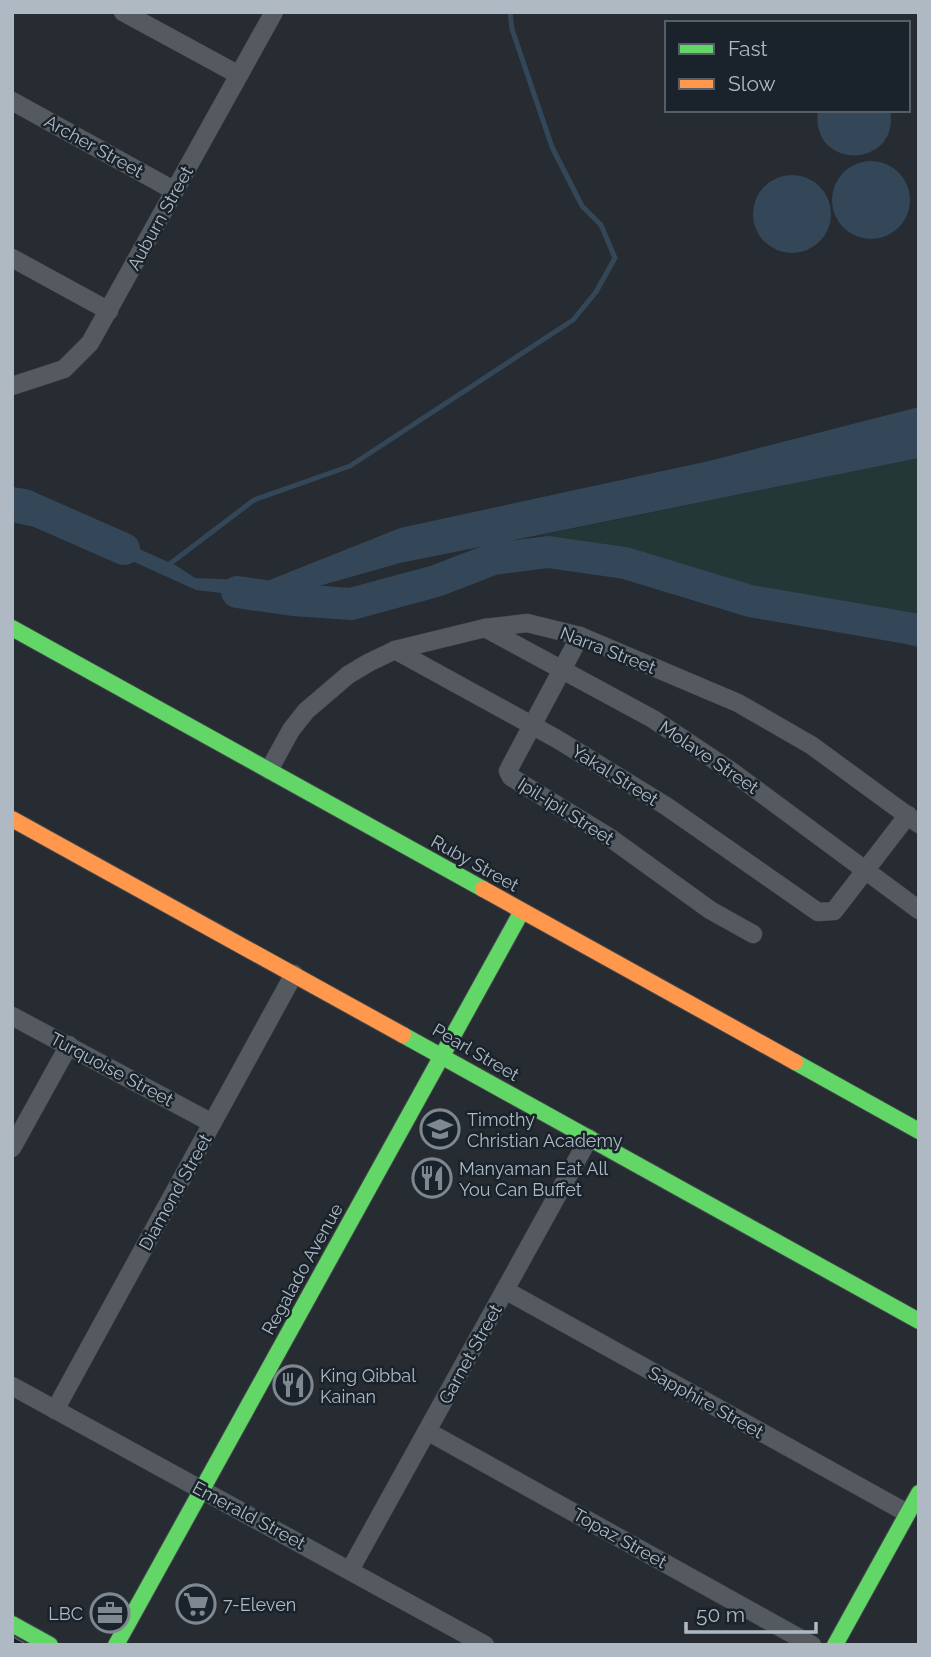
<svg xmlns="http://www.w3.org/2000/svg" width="931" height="1657" font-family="Raleway,sans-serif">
<rect width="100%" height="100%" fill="#262c31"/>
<!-- green -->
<path fill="#243737" d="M919 458V649L854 626 576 568 542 535Z"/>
<!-- water -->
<g fill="#344759">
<path d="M818 110H890C901 169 809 172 818 110Z"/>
<circle cx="871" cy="200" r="39"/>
<circle cx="792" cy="214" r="39"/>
<path d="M919 407V458L400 563 273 599 196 590 121 556 104 543 12 522V516L126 543 177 566 195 578 267 581 400 528 709 461Z"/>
</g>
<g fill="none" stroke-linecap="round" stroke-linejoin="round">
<!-- stream -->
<path stroke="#344759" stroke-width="5" d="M167 566 254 500 350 466 573 320 596 292 615 258 601 225 582 206 552 147 512 29 510 12"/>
<!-- river -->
<g stroke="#344759" stroke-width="32">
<path d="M12 503 24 505 124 549"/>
<path d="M237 592 293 600 351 604 436 581 493 559 548 552 625 563 750 601 919 630"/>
</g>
<!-- street casing -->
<g stroke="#44484c" stroke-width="19">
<g id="street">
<path d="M123 12 239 75"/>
<path d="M12 101 175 191"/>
<path d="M12 258 109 311"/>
<path d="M12 386 64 369 90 343 274 12"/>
<path d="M485 628 653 719 731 771 919 910"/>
<path d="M580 636 511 765 508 771 511 777 609 837 710 910 753 934"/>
<path d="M395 650 557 739 666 806 818 912 834 911 908 815"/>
<path d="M269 770 291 730 306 711 348 675 368 663 395 650 485 628 527 623 580 636 738 703 811 745 919 824"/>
<path d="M12 1016 212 1123"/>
<path d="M12 1148 69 1045"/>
<path d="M505 1290 907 1513"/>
<path d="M12 1386 485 1645"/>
<path d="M55 1410 294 974"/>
<path d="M427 1431 812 1645"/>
<path d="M350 1570 589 1138"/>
</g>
</g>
<!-- fast casing -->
<g stroke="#44484c" stroke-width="18">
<g id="fast">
<path d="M12 628 483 889"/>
<path d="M403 1035 919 1321"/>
<path d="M795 1062 919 1131"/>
<path d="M12 1624 50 1645"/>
<path d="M116 1645 522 911"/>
<path d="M835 1645 919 1493"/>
</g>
</g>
<!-- slow casing -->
<g stroke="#44484c" stroke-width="18">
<g id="slow">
<path d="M12 819 403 1035"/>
<path d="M483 889 795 1062"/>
</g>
</g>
<!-- street -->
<use href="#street" stroke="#555a60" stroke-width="18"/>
<!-- fast -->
<use href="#fast" stroke="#63d668" stroke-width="16"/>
<!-- slow -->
<use href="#slow" stroke="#ff974d" stroke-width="16"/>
<!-- rail casing -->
<g stroke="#595f63" stroke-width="8">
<path id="rail" d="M12 1640 21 1645"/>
</g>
<!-- rail -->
<use href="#rail" stroke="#1a232b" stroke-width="5" stroke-dasharray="16" stroke-linecap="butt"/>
</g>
<!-- icons -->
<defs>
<g id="school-ring" transform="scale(2.0125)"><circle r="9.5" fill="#1a232b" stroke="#7f8891" stroke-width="1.5"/><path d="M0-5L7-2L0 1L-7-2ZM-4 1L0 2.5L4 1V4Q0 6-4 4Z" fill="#7f8891"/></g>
<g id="restaurant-ring" transform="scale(2.0125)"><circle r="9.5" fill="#1a232b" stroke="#7f8891" stroke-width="1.5"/><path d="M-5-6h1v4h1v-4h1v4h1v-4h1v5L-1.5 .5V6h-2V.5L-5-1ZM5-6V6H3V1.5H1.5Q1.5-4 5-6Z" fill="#7f8891"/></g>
<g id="supermarket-ring" transform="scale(2.0125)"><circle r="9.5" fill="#1a232b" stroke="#7f8891" stroke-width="1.5"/><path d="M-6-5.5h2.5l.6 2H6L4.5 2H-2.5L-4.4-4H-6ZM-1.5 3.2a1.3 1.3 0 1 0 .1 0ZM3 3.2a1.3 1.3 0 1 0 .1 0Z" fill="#7f8891"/></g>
<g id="office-ring" transform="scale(2.0125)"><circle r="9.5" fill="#1a232b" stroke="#7f8891" stroke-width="1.5"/><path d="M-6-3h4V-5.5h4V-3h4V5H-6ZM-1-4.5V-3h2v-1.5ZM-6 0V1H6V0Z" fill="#7f8891"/></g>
</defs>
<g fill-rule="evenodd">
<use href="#school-ring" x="440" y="1129"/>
<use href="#restaurant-ring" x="432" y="1178"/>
<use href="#restaurant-ring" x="293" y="1385"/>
<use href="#supermarket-ring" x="196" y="1604"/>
<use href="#office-ring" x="110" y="1613"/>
</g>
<g text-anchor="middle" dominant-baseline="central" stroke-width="5" stroke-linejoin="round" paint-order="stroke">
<!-- street labels -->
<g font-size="18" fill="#afb9c4" stroke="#1a232b">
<text transform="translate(94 146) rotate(29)">Archer Street</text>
<text transform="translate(160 218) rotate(-61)">Auburn Street</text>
<text transform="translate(608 650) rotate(21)">Narra Street</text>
<text transform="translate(709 757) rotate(34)">Molave Street</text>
<text transform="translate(615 775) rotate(32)">Yakal Street</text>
<text transform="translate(566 811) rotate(32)">Ipil-ipil Street</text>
<text transform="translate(475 863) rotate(29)">Ruby Street</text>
<text transform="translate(476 1052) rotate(30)">Pearl Street</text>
<text transform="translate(112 1069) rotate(28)">Turquoise Street</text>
<text transform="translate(175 1192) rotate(-61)">Diamond Street</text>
<text transform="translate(302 1269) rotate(-61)">Regalado Avenue</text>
<text transform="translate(470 1354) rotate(-61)">Garnet Street</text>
<text transform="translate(706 1402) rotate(29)">Sapphire Street</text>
<text transform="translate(249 1515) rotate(28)">Emerald Street</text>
<text transform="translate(620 1538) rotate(29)">Topaz Street</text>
</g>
<!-- poi labels -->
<g font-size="18" fill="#afb9c4" stroke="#1a232b" text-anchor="start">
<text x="467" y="1119">Timothy<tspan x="467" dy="21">Christian Academy</tspan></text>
<text x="459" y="1168">Manyaman Eat All<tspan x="459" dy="21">You Can Buffet</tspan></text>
<text x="320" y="1375">King Qibbal<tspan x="320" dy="21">Kainan</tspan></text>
<text x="223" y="1604">7-Eleven</text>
<text x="83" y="1613" text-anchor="end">LBC</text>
</g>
</g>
<!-- border -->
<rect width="931" height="1657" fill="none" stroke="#afb9c4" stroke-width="28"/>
<!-- legend -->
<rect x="665" y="21" width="245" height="91" fill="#1a232b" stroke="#565f68" stroke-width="2"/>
<rect x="679" y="44" width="35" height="10" fill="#63d668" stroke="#565f68" stroke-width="2"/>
<text x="728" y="56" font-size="21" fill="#afb9c4">Fast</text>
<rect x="679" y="79" width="35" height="10" fill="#ff974d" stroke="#565f68" stroke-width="2"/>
<text x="728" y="91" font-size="21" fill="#afb9c4">Slow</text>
<!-- scale -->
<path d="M686 1622v10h130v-10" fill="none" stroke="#afb9c4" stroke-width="3.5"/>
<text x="696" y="1622" font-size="21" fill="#afb9c4" stroke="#1a232b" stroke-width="5" paint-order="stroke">50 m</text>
</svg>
